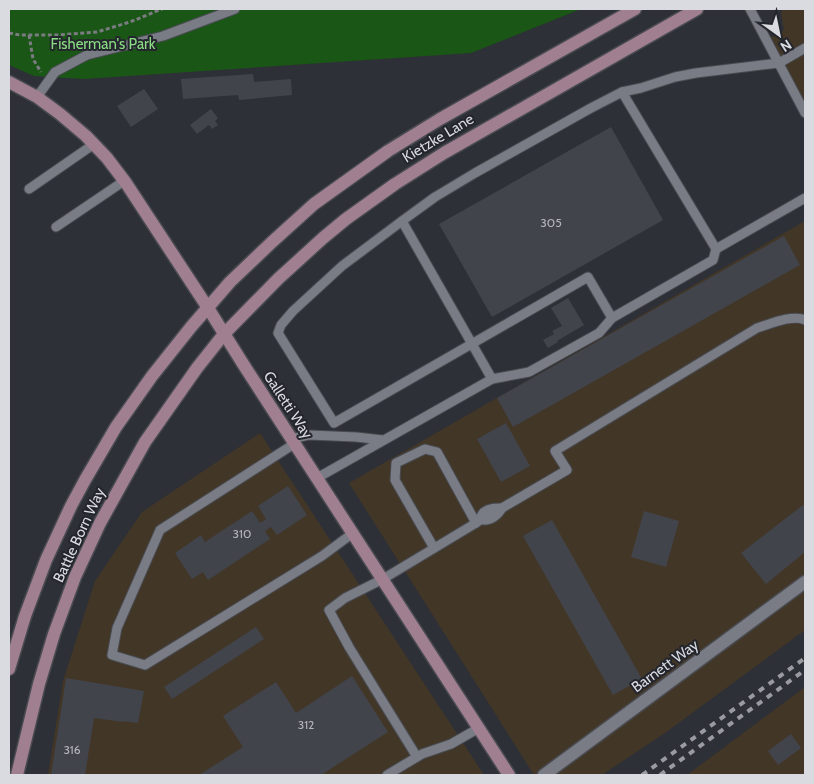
<svg xmlns="http://www.w3.org/2000/svg" width="814" height="784" font-family="Cabin,sans-serif">
<rect width="100%" height="100%" fill="#2e3037"/>
<!-- industrial -->
<g fill="#423627">
<path d="M783 9H805V114L767 40 784 30 781 13Z"/>
<path d="M805 221V630L665 733 602 775H534L349 483Z"/>
<path d="M260 433 484 775H48L63 681 95 581 142 512Z"/>
<path d="M805 687V775H687Z"/>
</g>
<!-- green -->
<path fill="#1a5615" d="M9 9H581L471 53 84 79 34 76 9 65Z"/>
<!-- building -->
<g fill="#42444c">
<path d="M253 74 254 82 291 79 292 95 239 100 238 95 183 99 181 79Z"/>
<path d="M144 89 158 109 131 127 117 106Z"/>
<path d="M211 109 218 118 215 121 218 125 212 129 209 125 197 134 190 125Z"/>
<path d="M611 127 663 220 492 317 439 224Z"/>
<path d="M784 236 800 265 513 427 497 398Z"/>
<path d="M568 298 584 325 557 341 558 342 548 348 543 340 554 334 552 331 562 326 551 308Z"/>
<path d="M506 423 530 466 501 482 477 439Z"/>
<path d="M288 486 307 515 277 535 271 527 265 531 270 539 208 580 203 572 192 579 175 553 201 535 205 542 252 511 260 523 266 519 258 506Z"/>
<path d="M803 505 805 508V552L766 584 741 553Z"/>
<path d="M644 511 679 521 666 567 631 557Z"/>
<path d="M552 520 642 679 613 695 523 536Z"/>
<path d="M256 627 264 639 172 699 164 687Z"/>
<path d="M352 676 388 732 321 775H199L243 747 223 716 276 682 296 713Z"/>
<path d="M66 678 144 691 138 723 123 721V722L94 718 85 775H51Z"/>
<path d="M791 734 801 748 778 765 768 751Z"/>
</g>
<g fill="none" stroke-linecap="round" stroke-linejoin="round">
<!-- lane casing -->
<g stroke="#494b51" stroke-width="11">
<g id="lane">
<path d="M750 9 805 113"/>
<path d="M622 92 716 249"/>
<path d="M37 97 55 72 87 55 163 36 235 9"/>
<path d="M29 189 94 144"/>
<path d="M402 221 492 379"/>
<path d="M56 227 124 181"/>
<path d="M612 318 588 277 334 423 278 333 281 325 293 311 342 266 402 221 435 197 475 173 591 108 622 92 641 88 675 77 696 73 779 63 805 48"/>
<path d="M291 439 309 435 356 437 383 440"/>
<path d="M294 444 160 530 117 628 112 655 145 665 322 556 353 533"/>
<path d="M317 478 492 379 529 372 599 333 612 318 713 260 716 249 805 198"/>
<path d="M502 508 567 470 555 451 757 328C770 324 793 314 805 320"/>
<path d="M434 548 395 480 396 463 425 449 437 452 476 523"/>
<path d="M417 757 349 647 329 610 345 598 383 579 476 523C481 520 480 516 484 512 489 508 496 508 502 508 497 516 491 521 481 520"/>
<path d="M387 775 422 754 451 744 479 728"/>
</g>
</g>
<!-- street casing -->
<g stroke="#494b51" stroke-width="15">
<path id="street" d="M544 775 805 582"/>
</g>
<!-- secondary casing -->
<g stroke="#494b51" stroke-width="15">
<g id="secondary">
<path d="M9 82 37 97 60 114 86 136 107 158 126 183 208 308 245 367 509 775"/>
<path d="M9 669 25 616 46 560 71 506 85 480 116 427 152 376 191 327 230 282 272 242 314 204 388 151 440 119 635 9"/>
<path d="M17 775 39 684 54 634 75 577 100 523 145 442 197 368 224 334 278 279 323 238 346 219 395 184 444 153 697 9"/>
</g>
</g>
<!-- path -->
<g stroke="#7b7c82" stroke-width="3" stroke-dasharray="4 2.5" stroke-linecap="butt">
<path d="M9 33 20 35H59L97 32 130 22 162 9"/>
<path d="M29 35 33 59 41 72"/>
</g>
<!-- lane -->
<use href="#lane" stroke="#797c84" stroke-width="9"/>
<!-- street -->
<use href="#street" stroke="#797c84" stroke-width="12"/>
<!-- secondary -->
<use href="#secondary" stroke="#a07f90" stroke-width="12"/>
<!-- rail -->
<g stroke="#999ba1" stroke-width="4" stroke-dasharray="6 6" stroke-linecap="butt">
<path d="M642 775 805 658"/>
<path d="M660 775 805 670"/>
</g>
</g>
<g text-anchor="middle" dominant-baseline="central" stroke-width="4" stroke-linejoin="round" paint-order="stroke">
<!-- number labels -->
<g font-size="12" fill="#b4b5bb">
<text x="551" y="222">305</text>
<text x="242" y="533">310</text>
<text x="306" y="724">312</text>
<text x="72" y="749">316</text>
</g>
<!-- park labels -->
<g font-size="15" fill="#8add82" stroke="#24262d">
<text x="103" y="44">Fisherman's Park</text>
</g>
<!-- street labels -->
<g font-size="15" fill="#dadbe0" stroke="#24262d">
<text transform="translate(438 138) rotate(-31)">Kietzke Lane</text>
<text transform="translate(288 405) rotate(57)">Galletti Way</text>
<text transform="translate(79 535) rotate(-65)">Battle Born Way</text>
<text transform="translate(665 666) rotate(-36)">Barnett Way</text>
</g>
</g>
<!-- border -->
<rect width="814" height="784" fill="none" stroke="#dadbe0" stroke-width="20"/>
<!-- north arrow -->
<g transform="translate(779 35) rotate(147)" stroke="#24262d" stroke-width="4" paint-order="stroke">
<path d="M0-4L9 19L0 12L-9 19Z" fill="#dadbe0"/>
<text y="-8" font-size="14" font-weight="bold" text-anchor="middle" fill="#dadbe0">N</text>
</g>
</svg>
